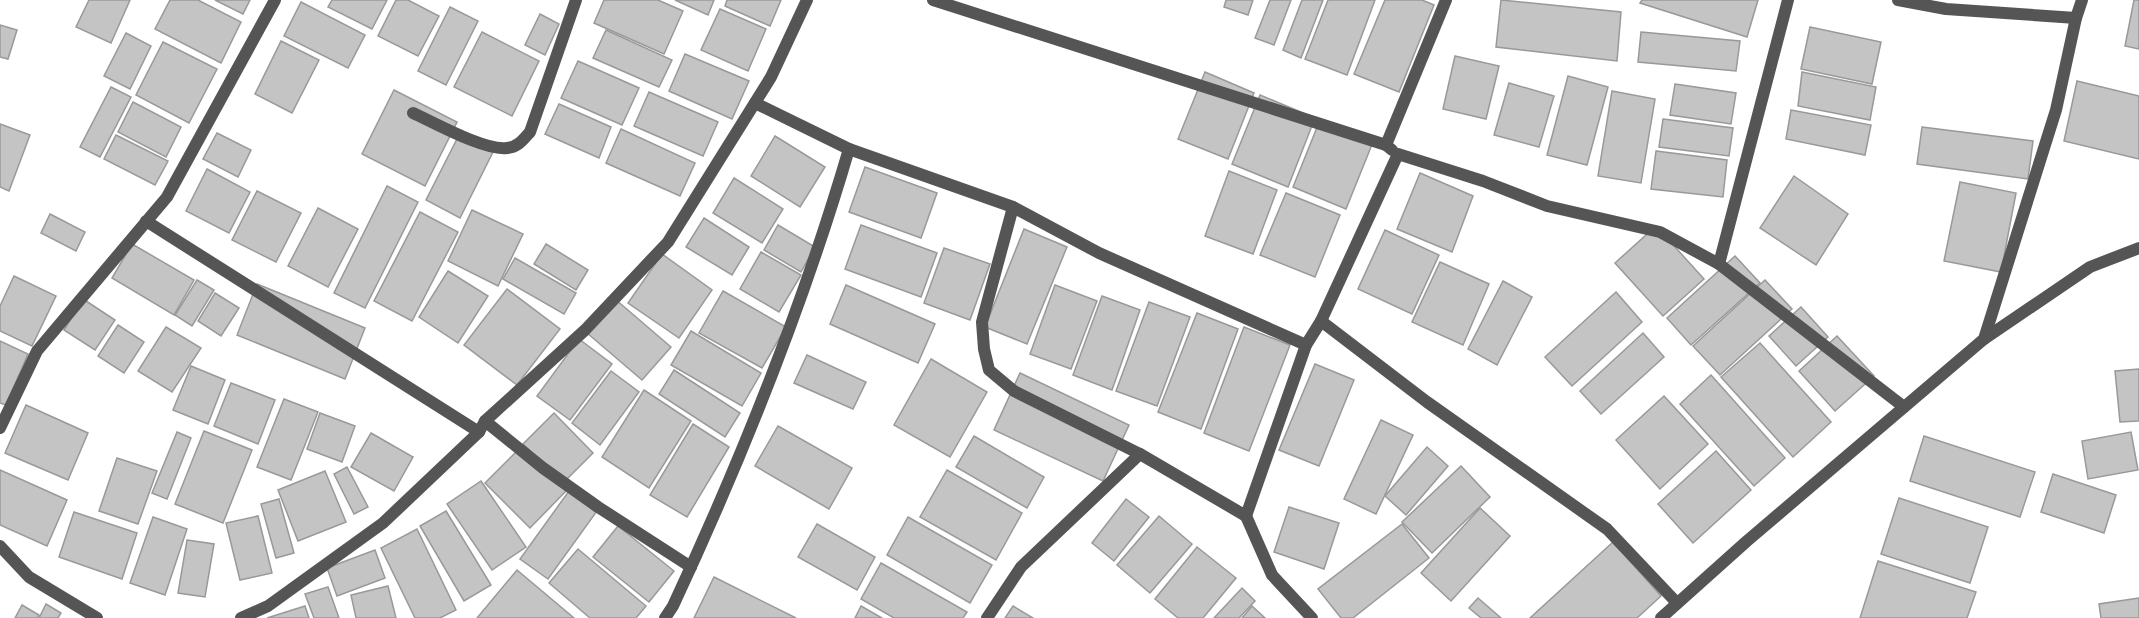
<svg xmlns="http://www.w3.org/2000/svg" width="2139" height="618" font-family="'Archivo Narrow',sans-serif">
<rect width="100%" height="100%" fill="#fff"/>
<!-- building -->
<g fill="#c4c4c4" stroke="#999" stroke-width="1.5">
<path d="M89 0H130L111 43 76 27Z"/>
<path d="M170 0H198L241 22 221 63 155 29Z"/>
<path d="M215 0H250L243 14Z"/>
<path d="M332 0H387L372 29 328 7Z"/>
<path d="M396 0H408L439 16 418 56 378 36Z"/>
<path d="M604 0H658L683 11 664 54 594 23Z"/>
<path d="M675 0H714L708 15Z"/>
<path d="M727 0H781L770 26 725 6Z"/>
<path d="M1226 0H1253L1248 15 1224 7Z"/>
<path d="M1270 0H1291L1274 45 1255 38Z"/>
<path d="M1302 0H1323L1301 58 1283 50Z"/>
<path d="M1328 0H1375L1347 75 1305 59Z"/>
<path d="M1385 0H1422L1434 5 1399 92 1354 74Z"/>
<path d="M1501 0 1621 12 1617 61 1496 47Z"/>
<path d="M1642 0H1758L1747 37 1640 3Z"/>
<path d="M2134 0H2139V49L2125 46Z"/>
<path d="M301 2 365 35 348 68 284 36Z"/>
<path d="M450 7 478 21 446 85 418 71Z"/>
<path d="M720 9 766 29 748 71 701 50Z"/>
<path d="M540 14 559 24 545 55 525 45Z"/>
<path d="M0 25 17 30 8 59 0 57Z"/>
<path d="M1810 27 1881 42 1872 84 1801 69Z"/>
<path d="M606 30 672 60 659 87 593 58Z"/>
<path d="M482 32 539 61 512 116 454 87Z"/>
<path d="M1641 32 1740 41 1736 71 1638 62Z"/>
<path d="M126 33 151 46 130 89 104 76Z"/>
<path d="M281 41 319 60 292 113 255 94Z"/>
<path d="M163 42 217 69 189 123 136 95Z"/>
<path d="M685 54 749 81 732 119 669 91Z"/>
<path d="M1455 56 1499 66 1486 119 1443 109Z"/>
<path d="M578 61 639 88 622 125 561 98Z"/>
<path d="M1205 72 1254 93 1228 159 1178 139Z"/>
<path d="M1802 72 1876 87 1870 120 1798 106Z"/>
<path d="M1568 76 1608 87 1587 165 1547 155Z"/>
<path d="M2077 81 2139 96V159L2064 141Z"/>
<path d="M1509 83 1554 96 1539 147 1494 135Z"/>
<path d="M1675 84 1736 93 1731 124 1670 115Z"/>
<path d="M111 87 131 97 100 157 80 147Z"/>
<path d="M394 90 457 122 425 186 362 154Z"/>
<path d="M1612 91 1655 99 1641 183 1598 176Z"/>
<path d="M649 92 718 122 703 156 634 126Z"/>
<path d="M1260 95 1315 118 1288 187 1232 164Z"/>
<path d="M133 102 181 127 166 157 118 132Z"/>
<path d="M559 104 611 127 599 158 545 134Z"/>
<path d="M1791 110 1871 125 1865 155 1786 139Z"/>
<path d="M1663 119 1733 128 1729 156 1659 147Z"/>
<path d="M1320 120 1373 142 1346 209 1293 187Z"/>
<path d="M0 124 30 135 9 191 0 187Z"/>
<path d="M1922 127 2033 141 2028 179 1917 164Z"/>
<path d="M621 129 695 163 680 196 606 163Z"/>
<path d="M217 133 251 150 238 177 203 159Z"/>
<path d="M116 135 168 161 155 185 104 159Z"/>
<path d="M459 135 493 152 460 218 426 200Z"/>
<path d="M775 136 825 167 800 207 751 176Z"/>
<path d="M1656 151 1727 160 1723 197 1651 189Z"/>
<path d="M865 167 937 193 921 238 849 212Z"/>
<path d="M207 169 250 192 229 233 186 211Z"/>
<path d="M1229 171 1277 190 1253 254 1205 236Z"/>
<path d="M1420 173 1473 196 1452 252 1397 229Z"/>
<path d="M1794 176 1848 214 1816 265 1760 228Z"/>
<path d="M734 178 783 209 762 243 713 213Z"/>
<path d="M1960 182 2016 193 2001 272 1944 261Z"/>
<path d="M387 186 418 202 365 308 334 293Z"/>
<path d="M257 191 301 213 276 262 232 240Z"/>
<path d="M1286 193 1340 215 1315 277 1260 255Z"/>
<path d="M318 208 358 229 328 287 288 266Z"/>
<path d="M472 210 523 234 498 286 448 261Z"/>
<path d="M420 212 458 232 412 321 374 301Z"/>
<path d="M50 214 85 232 76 251 41 233Z"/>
<path d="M704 218 749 247 732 275 686 247Z"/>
<path d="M778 225 815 247 801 272 764 250Z"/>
<path d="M861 225 937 253 921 297 845 269Z"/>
<path d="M1656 226 1704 279 1663 316 1615 263Z"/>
<path d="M1024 229 1067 247 1027 344 985 327Z"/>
<path d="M1385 230 1439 255 1412 314 1358 289Z"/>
<path d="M132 244 194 280 174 315 112 278Z"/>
<path d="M546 244 588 270 576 290 534 264Z"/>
<path d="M944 248 990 264 970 320 924 303Z"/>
<path d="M761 252 801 275 779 312 740 289Z"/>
<path d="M662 254 712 290 679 338 628 303Z"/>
<path d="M1735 256 1760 283 1691 345 1667 318Z"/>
<path d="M515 258 576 293 564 314 503 279Z"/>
<path d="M1440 262 1489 284 1463 345 1412 322Z"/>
<path d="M448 271 488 296 458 343 419 317Z"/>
<path d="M14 276 56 296 32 346 0 331V306Z"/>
<path d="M197 280 214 290 192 326 175 315Z"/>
<path d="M1765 280 1792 309 1720 375 1693 346Z"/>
<path d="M1503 281 1532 297 1497 365 1468 349Z"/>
<path d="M257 284 365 328 345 379 237 335Z"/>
<path d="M846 285 935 324 918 363 830 324Z"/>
<path d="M1055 285 1097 301 1071 369 1030 354Z"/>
<path d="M507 289 560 329 517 385 464 345Z"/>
<path d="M723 291 786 327 762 368 699 333Z"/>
<path d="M1616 292 1642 322 1572 386 1545 357Z"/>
<path d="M215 293 239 308 221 336 198 321Z"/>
<path d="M1102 296 1140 310 1112 390 1073 375Z"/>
<path d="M83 299 115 320 95 350 64 330Z"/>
<path d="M615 299 671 347 642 380 587 333Z"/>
<path d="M1149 302 1190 317 1157 406 1116 391Z"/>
<path d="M1801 307 1828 337 1796 366 1769 336Z"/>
<path d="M1197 313 1238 329 1201 429 1158 412Z"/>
<path d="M118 325 144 342 124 373 98 356Z"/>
<path d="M166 327 201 348 172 392 138 371Z"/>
<path d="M1244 327 1290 345 1249 451 1204 433Z"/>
<path d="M691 331 761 373 742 406 671 365Z"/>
<path d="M1643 333 1664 357 1601 414 1580 391Z"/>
<path d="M1837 336 1874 376 1835 411 1799 371Z"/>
<path d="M579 339 612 364 570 420 537 396Z"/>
<path d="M0 341 28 354 6 405 0 403Z"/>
<path d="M1760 343 1831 422 1793 457 1721 377Z"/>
<path d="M807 355 866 382 853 409 794 383Z"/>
<path d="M931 359 987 392 950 457 894 425Z"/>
<path d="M1315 364 1354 380 1319 466 1279 450Z"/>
<path d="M191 366 225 380 208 424 173 410Z"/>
<path d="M2139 369V421L2120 422 2115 371Z"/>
<path d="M674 370 740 413 725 437 659 394Z"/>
<path d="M611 371 639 392 600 445 572 423Z"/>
<path d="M1020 373 1129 425 1103 481 994 430Z"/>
<path d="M1711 375 1785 458 1754 486 1680 404Z"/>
<path d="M231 383 275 400 258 444 214 426Z"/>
<path d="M644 390 691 421 649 488 602 457Z"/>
<path d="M1664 396 1708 444 1660 489 1616 440Z"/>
<path d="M284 399 318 412 291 480 257 467Z"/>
<path d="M26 405 88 433 68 480 5 453Z"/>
<path d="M320 413 355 426 342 462 307 449Z"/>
<path d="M554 413 593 453 563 483 523 444Z"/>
<path d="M1381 420 1413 435 1376 514 1344 499Z"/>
<path d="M693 424 729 447 687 517 650 495Z"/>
<path d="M778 426 852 468 829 509 755 466Z"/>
<path d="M204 431 252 450 223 523 175 504Z"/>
<path d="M177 432 191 438 167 499 152 493Z"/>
<path d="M2131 432 2138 470 2088 479 2082 441Z"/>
<path d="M371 433 413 457 394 491 351 467Z"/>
<path d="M974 436 1044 477 1027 508 956 467Z"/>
<path d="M1924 436 2035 472 2020 517 1910 481Z"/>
<path d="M521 447 566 491 530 528 485 483Z"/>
<path d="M1427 447 1448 466 1406 515 1385 496Z"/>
<path d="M1716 451 1751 490 1693 543 1658 504Z"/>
<path d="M117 458 157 471 138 524 99 511Z"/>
<path d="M1461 466 1490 497 1432 553 1402 522Z"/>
<path d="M347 467 368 507 354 514 334 474Z"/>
<path d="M0 470 67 500 47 546 0 525Z"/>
<path d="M947 470 1022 513 996 560 920 517Z"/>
<path d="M325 471 346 522 298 541 278 490Z"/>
<path d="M2053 474 2116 495 2104 533 2041 512Z"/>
<path d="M481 481 526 547 492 570 447 504Z"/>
<path d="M569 491 597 511 548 579 520 559Z"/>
<path d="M1899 498 1988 527 1970 583 1881 554Z"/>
<path d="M279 499 294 553 276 558 261 504Z"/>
<path d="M1126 499 1149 517 1114 561 1092 543Z"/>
<path d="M1289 507 1339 523 1324 569 1274 552Z"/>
<path d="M1480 508 1510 536 1451 601 1421 573Z"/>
<path d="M446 511 491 585 464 601 420 526Z"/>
<path d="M74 512 137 533 122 579 59 557Z"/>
<path d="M258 516 272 573 240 580 226 523Z"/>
<path d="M1159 516 1192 544 1150 593 1117 565Z"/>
<path d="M153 517 187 529 165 595 130 583Z"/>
<path d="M908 517 992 565 970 603 887 555Z"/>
<path d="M817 524 875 557 857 590 798 557Z"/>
<path d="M1402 524 1429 558 1353 618H1341L1318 589Z"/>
<path d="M618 526 674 571 649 602 593 557Z"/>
<path d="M417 529 456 610 440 618H415L381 548Z"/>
<path d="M187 540 214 544 205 597 178 593Z"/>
<path d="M1613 542 1661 596 1637 618H1530Z"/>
<path d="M1197 547 1236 578 1203 618H1178L1155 599Z"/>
<path d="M578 549 646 606 636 618H590L549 583Z"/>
<path d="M375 550 385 578 337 596 327 568Z"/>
<path d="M1878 561 1976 592 1967 618H1860Z"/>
<path d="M881 563 967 612 963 618H894L861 599Z"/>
<path d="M517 570 574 618H477Z"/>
<path d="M714 577 796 618H694Z"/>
<path d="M388 586 396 618H356L351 595Z"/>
<path d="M328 587 339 618H314L305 594Z"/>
<path d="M1242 588 1255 601 1239 618H1214Z"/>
<path d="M1478 598 1501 618H1481L1469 608Z"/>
<path d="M2139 598V618H2101L2099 604Z"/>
<path d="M46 604 61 613 58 618H39Z"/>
<path d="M22 605 39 615 37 618H15Z"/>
<path d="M305 606 309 618H267Z"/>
<path d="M861 606 882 618H855Z"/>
<path d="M1013 606 1033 618H1005Z"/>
<path d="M1252 606 1265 618H1242Z"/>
</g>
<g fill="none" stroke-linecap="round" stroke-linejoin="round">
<!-- street -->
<g stroke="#555" stroke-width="12">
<path d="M933 0 1386 145"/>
<path d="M1898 0 1946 9 2076 18"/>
<path d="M755 103 849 149 1013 207 1099 253 1306 345"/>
<path d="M413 113C435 123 485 151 507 148 518 147 523 140 530 132L576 0"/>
<path d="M1392 150 1386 145 1446 0"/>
<path d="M1013 207 982 322 984 349 989 370 1014 391 1140 454"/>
<path d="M146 221 479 432"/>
<path d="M1719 264 1788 0"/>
<path d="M1321 321 1398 154 1483 181 1547 206 1660 232 1719 264 1904 407"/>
<path d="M1984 339 2090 267 2139 248"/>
<path d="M485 421 543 468 598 507 691 567"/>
<path d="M0 428 37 351 167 197 275 0"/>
<path d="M1246 516 1272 575 1312 618"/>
<path d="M0 546 29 577 97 618"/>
<path d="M241 618 268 606 383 523 479 432 485 421 585 330 668 242 771 77 807 0"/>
<path d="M665 618 673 606C742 458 803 306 849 149"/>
<path d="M987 618 1021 567 1140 454 1246 516 1306 345 1321 321 1427 402 1607 529 1677 603"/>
<path d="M1661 618 1747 541 1984 339 2056 110 2076 18 2082 0"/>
</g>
</g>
</svg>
